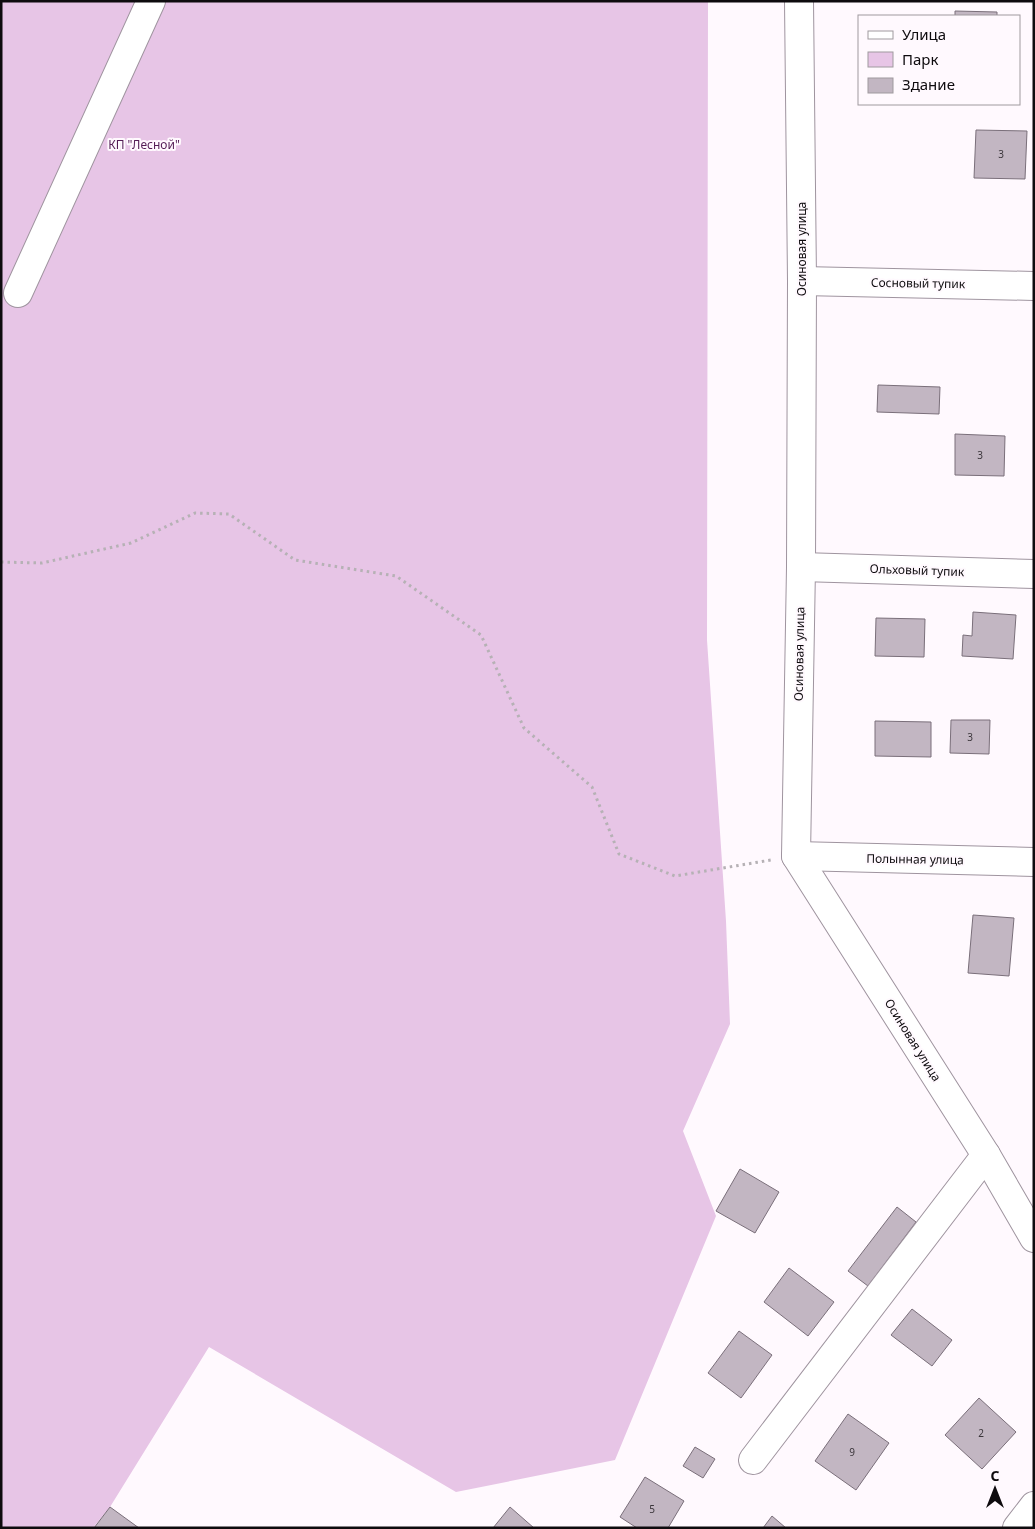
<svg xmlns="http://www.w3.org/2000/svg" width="1035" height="1529" font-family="'Noto Sans',sans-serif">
<rect width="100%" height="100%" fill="#fff9fe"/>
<!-- green -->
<path fill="#e7c5e6" d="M1 1H708L707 640 726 921 730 1024 683 1131 716 1216 615 1460 456 1492 209 1347 110 1507 93 1528H1Z"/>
<!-- building -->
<g fill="#c2b6c2" stroke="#7a6f7a">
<path d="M955 11 997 12V16H955Z"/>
<path d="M976 130 1027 131 1025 179 974 178Z"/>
<path d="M878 385 940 387 939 414 877 412Z"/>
<path d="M955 434 1005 436 1004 476 955 475Z"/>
<path d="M973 612 1016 615 1013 659 962 656 963 635 972 636Z"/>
<path d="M876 618 925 619 924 657 875 656Z"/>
<path d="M951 720H990L989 754 950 753Z"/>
<path d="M875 721 931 722V757L875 756Z"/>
<path d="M973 915 1014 918 1009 976 968 973Z"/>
<path d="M740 1169 779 1192 755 1233 716 1211Z"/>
<path d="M897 1207 916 1222 868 1286 848 1271Z"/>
<path d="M789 1268 834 1302 808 1336 764 1302Z"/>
<path d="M912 1309 952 1340 932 1366 891 1335Z"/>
<path d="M739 1331 772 1355 741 1398 708 1373Z"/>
<path d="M979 1398 1016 1432 982 1469 945 1435Z"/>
<path d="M848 1414 889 1443 856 1490 815 1461Z"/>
<path d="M695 1447 715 1459 703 1478 683 1466Z"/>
<path d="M645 1477 684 1501 668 1528H637L620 1517Z"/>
<path d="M110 1507 139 1528H94Z"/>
<path d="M510 1507 534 1528H493Z"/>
<path d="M772 1516 786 1528H763Z"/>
</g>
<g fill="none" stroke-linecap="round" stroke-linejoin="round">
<!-- minor casing -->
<g stroke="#9f949f" stroke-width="30">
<g id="minor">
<path d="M799 1 802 281 801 567 796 856 986 1155 1034 1238"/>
<path d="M802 281 1034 286"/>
<path d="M18 293 151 1"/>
<path d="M801 567 1034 574"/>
<path d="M796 856 1034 862"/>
<path d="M753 1460 986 1155"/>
<path d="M1017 1528 1034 1506"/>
</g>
</g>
<!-- path -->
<path stroke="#b6b1b5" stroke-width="3" stroke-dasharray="2.5 4" stroke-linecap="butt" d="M1 562 42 563 131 543 195 513 229 514 295 560 396 576 481 635 524 728 592 787 619 854 675 876 771 860"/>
<!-- minor -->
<use href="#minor" stroke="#fff" stroke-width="28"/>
</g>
<g text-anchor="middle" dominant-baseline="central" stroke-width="4" stroke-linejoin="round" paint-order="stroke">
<!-- number labels -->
<g font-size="10" fill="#3b363b">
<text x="1001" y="154">3</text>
<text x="980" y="455">3</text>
<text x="970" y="737">3</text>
<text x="981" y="1433">2</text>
<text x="852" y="1452">9</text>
<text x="652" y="1509">5</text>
</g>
<!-- park labels -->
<g font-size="12" fill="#541c55" stroke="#fff9fe">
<text x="144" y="144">КП "Лесной"</text>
</g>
<!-- street labels -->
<g font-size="12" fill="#0e0b0e" stroke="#fff9fe">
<text transform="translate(801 249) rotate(-90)">Осиновая улица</text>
<text transform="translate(918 283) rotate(1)">Сосновый тупик</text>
<text transform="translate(917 570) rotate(2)">Ольховый тупик</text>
<text transform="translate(799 654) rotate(-89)">Осиновая улица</text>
<text transform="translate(915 859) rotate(1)">Полынная улица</text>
<text transform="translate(913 1040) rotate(58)">Осиновая улица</text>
</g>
</g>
<!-- border -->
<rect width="1035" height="1529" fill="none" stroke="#0e0b0e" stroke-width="5"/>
<!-- legend -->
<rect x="858" y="15" width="162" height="90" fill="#fff9fe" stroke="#9f9a9e"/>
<rect x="868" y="31" width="25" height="8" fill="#ffffff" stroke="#9f9a9e"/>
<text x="902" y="40" font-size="15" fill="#0e0b0e">Улица</text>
<rect x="868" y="52" width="25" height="15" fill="#e7c5e6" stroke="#9f9a9e"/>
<text x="902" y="65" font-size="15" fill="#0e0b0e">Парк</text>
<rect x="868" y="78" width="25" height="15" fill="#c2b6c2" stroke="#9f9a9e"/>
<text x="902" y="90" font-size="15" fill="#0e0b0e">Здание</text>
<!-- north arrow -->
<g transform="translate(995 1489)" stroke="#fff9fe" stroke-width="4" paint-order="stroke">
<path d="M0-4L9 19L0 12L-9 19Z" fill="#0e0b0e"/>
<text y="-8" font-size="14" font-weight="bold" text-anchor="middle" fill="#0e0b0e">С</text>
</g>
</svg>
